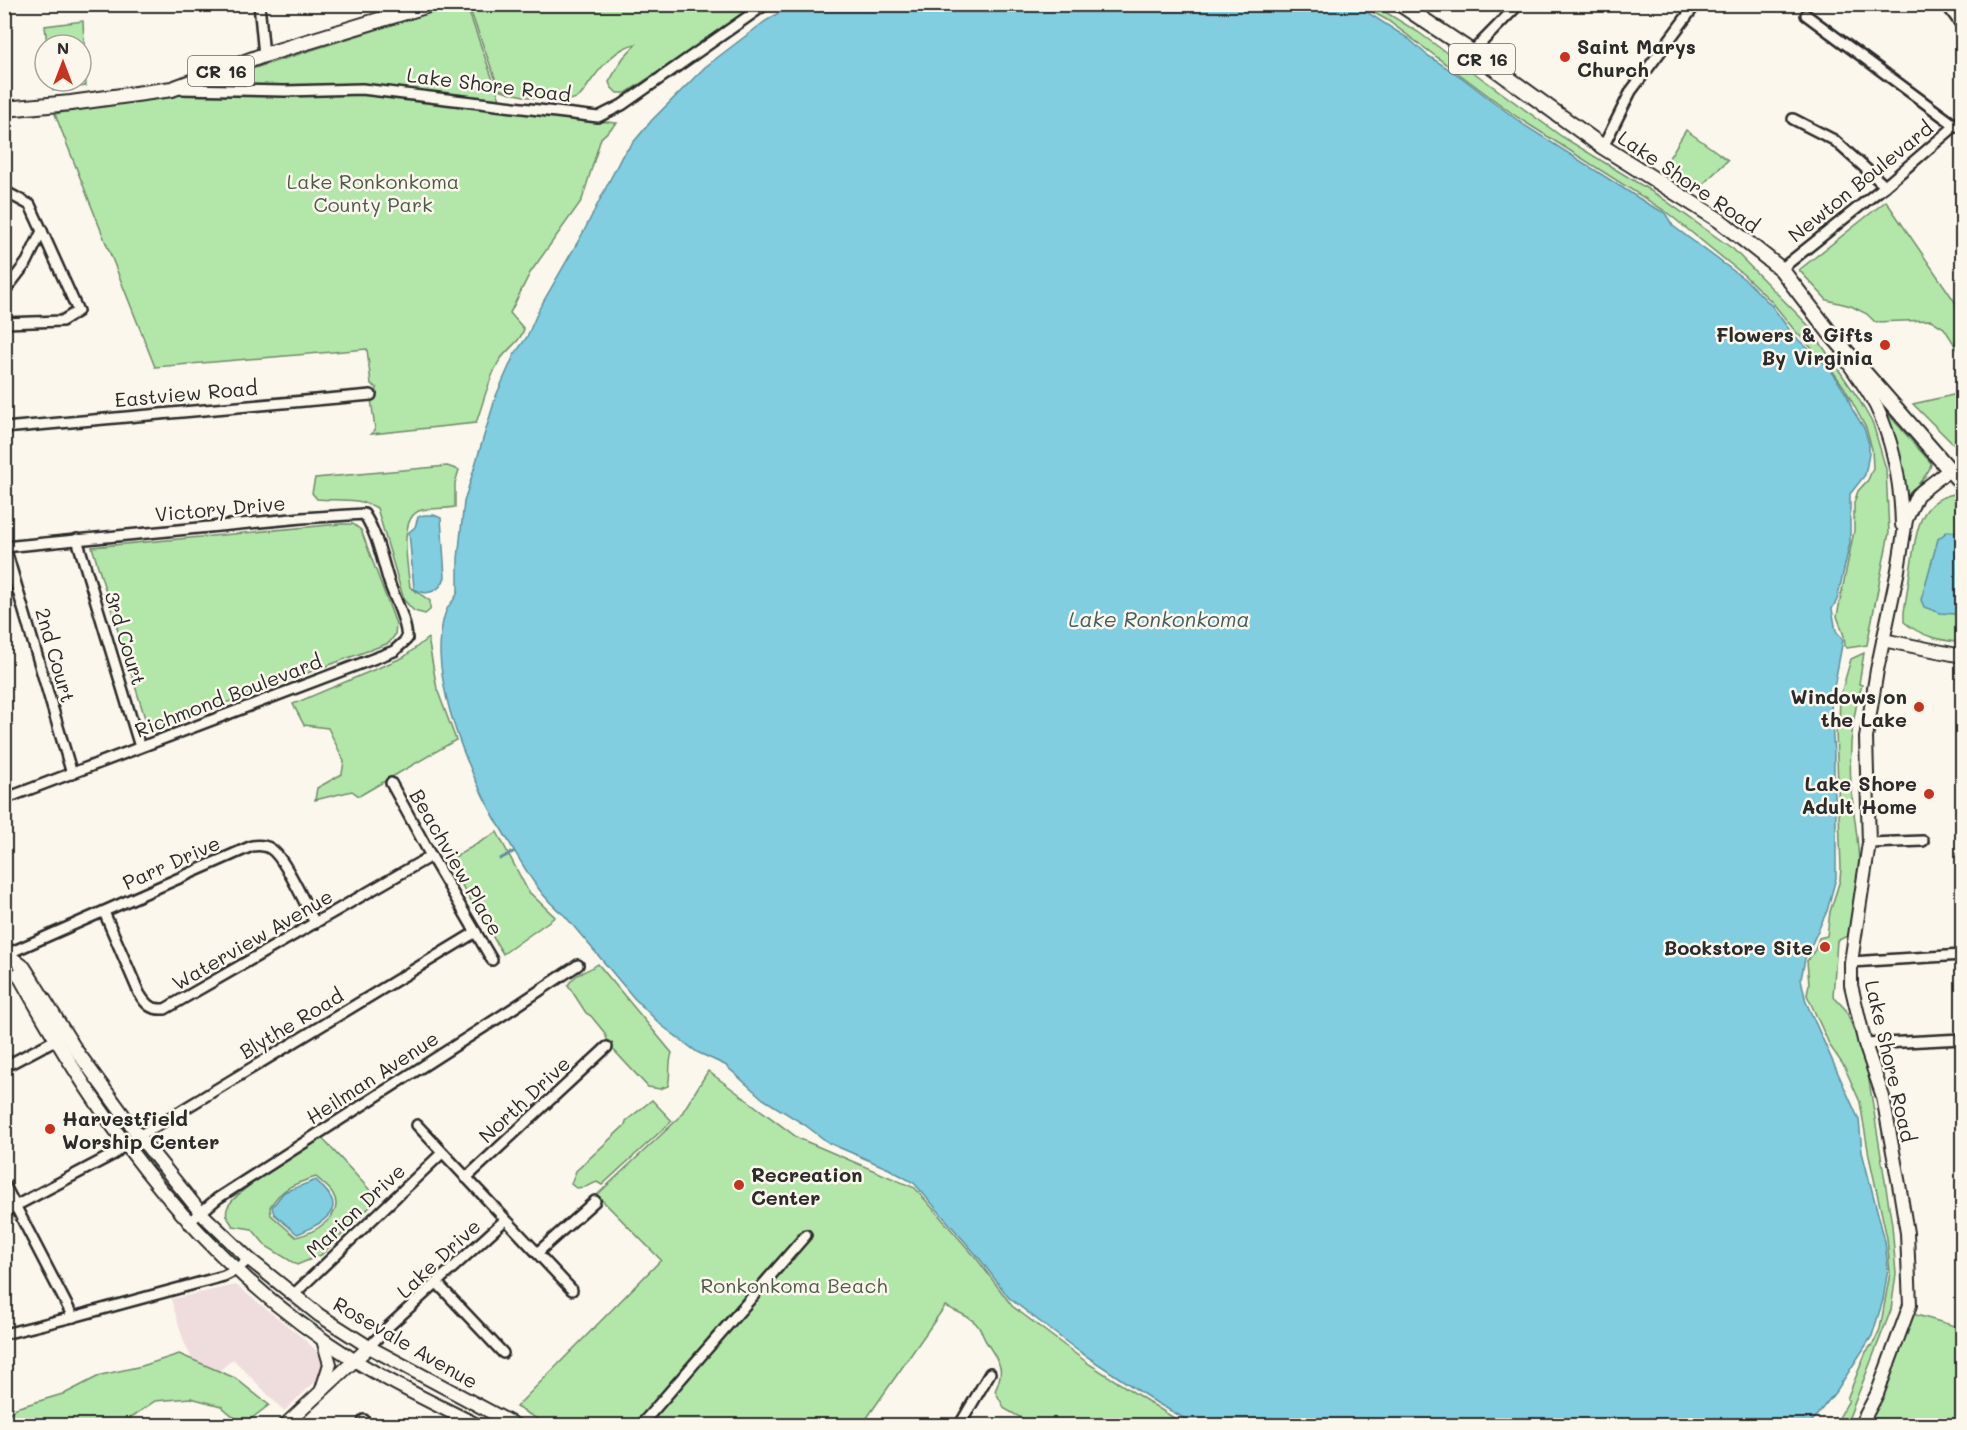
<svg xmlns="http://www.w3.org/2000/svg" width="1967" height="1430" font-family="Mali,sans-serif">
<rect width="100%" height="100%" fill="#fbf7ec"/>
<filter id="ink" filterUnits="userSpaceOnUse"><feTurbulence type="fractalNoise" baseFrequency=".0167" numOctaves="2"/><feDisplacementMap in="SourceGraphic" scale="12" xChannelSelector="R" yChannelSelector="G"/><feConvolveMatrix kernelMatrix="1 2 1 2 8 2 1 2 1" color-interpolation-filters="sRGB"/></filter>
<g filter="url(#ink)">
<!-- built -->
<path fill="#efddde" d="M236 1285 303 1338 323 1357 324 1365 319 1378 284 1411 233 1359 211 1378 191 1357 184 1342 171 1299Z"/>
<!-- green -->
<g fill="#b3e7a9" stroke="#6f896a" stroke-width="1.5" fill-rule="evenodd">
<path d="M466 4 504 111 617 123 601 138 582 200 530 273 510 313 524 329C520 343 506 349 498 363 488 381 483 404 476 423L371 434 375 429 371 399C376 396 377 393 377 388L371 384 367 349 155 367 55 114 201 85 455 5Z"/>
<path d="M471 4 760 5 626 93H617L611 87 609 82 623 58 636 44C617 47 602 66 591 81 588 85 584 92 580 96 565 107 515 95 499 89L469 7Z"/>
<path d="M1360 5H1374L1418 32 1561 136 1659 196 1733 249 1808 325 1858 398 1873 424 1886 469 1889 533 1867 645 1847 648 1845 646 1844 636 1837 616 1854 531V503L1858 491 1868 480 1873 468 1872 449 1866 428 1844 387 1829 366 1795 331 1772 302 1744 275 1665 211 1517 117 1387 20Z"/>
<path d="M83 21 86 86 53 90 52 81H81V45H47L45 26Z"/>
<path d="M1686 130 1728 160 1698 189 1664 166Z"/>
<path d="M1886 201 1962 312V350H1958L1944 328 1931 320 1875 322 1867 314 1851 306 1827 300 1799 270Z"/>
<path d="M1962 393V448H1957L1913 404Z"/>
<path d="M1875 399 1931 463C1931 473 1912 490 1905 500Z"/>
<path d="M447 466 459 470 455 483V507C444 509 432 508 422 510 397 515 408 569 410 587L430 601V610L425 614 414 611 404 600 377 508C359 497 337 501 317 499L312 493 315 478Z"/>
<path d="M1954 494 1962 503V533L1956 531 1955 614 1962 608V643C1940 640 1922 637 1904 622V612C1907 594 1909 577 1912 560 1916 531 1920 500 1954 494Z"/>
<path d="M340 524H353L361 530 396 624 395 635 389 643 149 731 92 547Z"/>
<path d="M428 638 437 689 456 740 359 796 352 791 315 800 317 788 342 774 344 761 328 728 304 725 293 704 404 657Z"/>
<path d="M1864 653 1859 684 1862 685C1852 715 1849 752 1851 784 1853 816 1861 849 1859 881 1858 899 1852 917 1849 935L1837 941 1833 996 1846 1010 1866 1062 1892 1225 1896 1274 1891 1310 1846 1425H1835L1849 1400 1847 1399 1866 1352 1874 1342 1880 1329 1890 1273 1887 1238 1869 1156 1860 1102 1844 1066 1830 1046 1807 995 1809 984 1807 961 1815 950 1819 938 1827 936 1830 912 1840 880 1841 868 1836 731 1851 723 1839 724 1840 697 1851 659Z"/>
<path d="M497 832 528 891 555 917 503 954 451 867 453 858Z"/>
<path d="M598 964 672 1053C668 1064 671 1075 668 1086L660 1089 648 1087 610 1046 604 1032 591 1016 586 1013 568 985C577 971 586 973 598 964Z"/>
<path d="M708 1071 798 1138 915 1188 977 1259 1012 1306 1089 1364 1185 1425H1034L1005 1409 995 1391C1006 1367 999 1363 987 1343 983 1338 982 1331 978 1326 972 1317 955 1311 945 1306L862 1425H548L516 1407 661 1260 597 1195 679 1118Z"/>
<path d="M652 1100 672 1121 602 1185 597 1182 585 1187 576 1188 571 1184 576 1171 625 1125 626 1121Z"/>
<path d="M321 1137 378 1199 321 1255 297 1265 266 1246 252 1229 233 1226C229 1220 225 1216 227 1209 231 1192 304 1148 321 1137ZM316 1177C322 1182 330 1188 333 1194 346 1216 313 1233 296 1237L271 1215 270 1207C281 1188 296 1183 316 1177Z"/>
<path d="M1913 1314 1962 1328V1425L1866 1426 1878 1401 1883 1397Z"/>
<path d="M179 1354 235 1378 269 1405 243 1425 221 1406 191 1398 155 1401 120 1425H5V1416L16 1408 66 1393 101 1375 142 1366Z"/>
</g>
<!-- water -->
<g fill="#81cee0" stroke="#5f8d98" stroke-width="1.5">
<path d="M791 5H859L871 11 886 4 1356 5 1409 39 1427 55 1461 77 1524 125 1648 204 1665 213 1673 226 1747 281 1772 306 1794 336 1829 367 1847 395 1852 409 1864 428 1869 444V454L1865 475 1850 494V543L1837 600 1832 609 1836 631 1843 640 1831 703 1834 755V785L1836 806V878L1827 911 1805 959 1801 979 1806 1002 1859 1120 1862 1152 1885 1241 1888 1269 1883 1300 1872 1336 1837 1390 1809 1425H1196L1157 1403 1077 1350 1009 1298 979 1258 914 1183 889 1169 829 1143 805 1125 763 1099 725 1065 697 1052 661 1025 634 998 565 916C537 894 524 866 506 837 475 787 443 713 440 654 440 640 441 622 447 609 450 602 457 599 458 590V559L464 502 496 396 514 355 527 337 539 309 584 231 622 156 652 120 705 67 764 22Z"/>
<path d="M424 515H434L441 518 445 577C441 591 427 597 414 589L409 532 415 527 418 517Z"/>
<path d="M1948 531 1962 533V608L1955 614 1940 613 1924 607 1921 600 1938 539Z"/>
<path d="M316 1180C333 1197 343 1208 318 1224 310 1228 305 1232 297 1234L274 1214 272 1207 284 1192Z"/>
</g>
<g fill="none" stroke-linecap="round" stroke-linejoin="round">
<!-- stream -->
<path stroke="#5f8d98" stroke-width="3" d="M500 859 513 852"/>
<!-- street casing -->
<g stroke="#2b2b2b" stroke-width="14">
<g id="street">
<path d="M259 4 264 55"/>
<path d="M1946 4 1962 26"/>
<path d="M1806 15 1956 126"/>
<path d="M1472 52 1519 4"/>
<path d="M178 89 285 91 362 89 598 117 622 105 766 4"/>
<path d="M1793 119 1834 140 1885 186"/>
<path d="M1603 147 1631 91 1696 4"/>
<path d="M4 191 30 205 42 231 27 262 4 292"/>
<path d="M1781 269 1885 186 1962 120"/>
<path d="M4 323 62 321 78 311 42 231"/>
<path d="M4 428 371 395"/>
<path d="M1949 470 1962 466"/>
<path d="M77 539 140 747"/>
<path d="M4 547 302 518 364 514C378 535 382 561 390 585 397 604 406 620 407 639L394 651 4 799"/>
<path d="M5 547 72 774"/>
<path d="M391 783 431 856 492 960"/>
<path d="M1869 843 1923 841"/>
<path d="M104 912 139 993C146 1005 151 1010 165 1009L431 856"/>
<path d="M7 954 252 846C259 845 265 845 271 849 285 858 306 906 315 923"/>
<path d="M1851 962 1962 955"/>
<path d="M1865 1044 1962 1039"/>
<path d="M4 1067 55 1040"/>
<path d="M417 1125 572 1290"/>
<path d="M466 1178 607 1047"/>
<path d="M4 1184 73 1317"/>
<path d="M4 1212 114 1154 125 1144 156 1126 476 932"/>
<path d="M188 1223 218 1198 512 1009 578 965"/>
<path d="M537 1253 595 1201"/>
<path d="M438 1284 503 1353"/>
<path d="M293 1295 442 1153"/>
<path d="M4 1334 73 1317 224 1276 236 1270 249 1259"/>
<path d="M369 1347 388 1327 505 1220"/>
<path d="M362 1426 364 1420"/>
<path d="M640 1426 806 1235"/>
<path d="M959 1426 990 1373"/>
</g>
</g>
<!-- secondary casing -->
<g stroke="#2b2b2b" stroke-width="16">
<g id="secondary">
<path d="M1843 355C1854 372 1867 388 1876 406 1894 443 1901 485 1902 525"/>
<path d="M1883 640 1962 656"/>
<path d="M7 954 24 967 76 1050 138 1135 201 1213 249 1259 319 1315 369 1347 517 1426"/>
<path d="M18 974C103 1128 202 1265 354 1360 394 1385 437 1405 479 1426"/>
<path d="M322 1389 330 1364 323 1340"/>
<path d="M284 1426 369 1347"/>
<path d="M1860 1426 1877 1394 1910 1305 1907 1233 1900 1190 1883 1097 1865 1044 1851 985V962L1869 843 1866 738 1877 670 1898 570 1906 520 1917 495 1949 470"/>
</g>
</g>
<!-- primary casing -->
<g stroke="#2b2b2b" stroke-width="18">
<g id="primary">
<path d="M1400 4 1472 52 1603 147 1719 220 1781 269 1830 333 1962 484"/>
<path d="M4 109 71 103 172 89 264 55 432 4"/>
</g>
</g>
<!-- street -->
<use href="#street" stroke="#fbf7ec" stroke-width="9"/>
<!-- secondary -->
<use href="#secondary" stroke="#fbf7ec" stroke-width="12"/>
<!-- primary -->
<use href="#primary" stroke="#fbf7ec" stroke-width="14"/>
</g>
</g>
<!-- markers -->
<g fill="#c8321e" stroke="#fbf7ec" stroke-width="2">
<circle cx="1565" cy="57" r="6"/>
<circle cx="1885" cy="345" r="6"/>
<circle cx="1919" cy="707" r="6"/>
<circle cx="1929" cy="794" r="6"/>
<circle cx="1825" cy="947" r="6"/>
<circle cx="50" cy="1129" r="6"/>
<circle cx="739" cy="1185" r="6"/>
</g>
<g text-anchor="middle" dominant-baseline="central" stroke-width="5" stroke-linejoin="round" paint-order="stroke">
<!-- shield labels -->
<g fill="#fbf7ec" stroke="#696865" stroke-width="1.5">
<rect x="1449" y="44" width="66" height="30" rx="4.5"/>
<rect x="188" y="56" width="66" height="30" rx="4.5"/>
</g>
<g font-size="18" font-weight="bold" fill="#2b2b2b">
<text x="1482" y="59">CR 16</text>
<text x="221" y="71">CR 16</text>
</g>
<!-- poi labels -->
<g font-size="20" font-weight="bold" fill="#2b2b2b" stroke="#fbf7ec" text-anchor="end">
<text x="1577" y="46" text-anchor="start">Saint Marys<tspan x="1577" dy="23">Church</tspan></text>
<text x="1873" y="334">Flowers &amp; Gifts<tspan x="1873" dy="23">By Virginia</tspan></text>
<text x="1907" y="696">Windows on<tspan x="1907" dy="23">the Lake</tspan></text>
<text x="1917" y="783">Lake Shore<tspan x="1917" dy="23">Adult Home</tspan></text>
<text x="1813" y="947">Bookstore Site</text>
<text x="62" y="1118" text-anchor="start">Harvestfield<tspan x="62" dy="23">Worship Center</tspan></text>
<text x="751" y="1174" text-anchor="start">Recreation<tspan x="751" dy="23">Center</tspan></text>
</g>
<!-- street labels -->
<g font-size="20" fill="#2b2b2b" stroke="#fbf7ec">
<text transform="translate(489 84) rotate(7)">Lake Shore Road</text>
<text transform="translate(1689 181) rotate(34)">Lake Shore Road</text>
<text transform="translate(1860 181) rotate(-39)">Newton Boulevard</text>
<text transform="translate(186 393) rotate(-5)">Eastview Road</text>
<text transform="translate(220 508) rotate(-5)">Victory Drive</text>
<text transform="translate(126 638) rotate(73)">3rd Court</text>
<text transform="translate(56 655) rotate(74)">2nd Court</text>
<text transform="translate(228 695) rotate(-21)">Richmond Boulevard</text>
<text transform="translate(171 862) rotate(-24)">Parr Drive</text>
<text transform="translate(457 862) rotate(60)">Beachview Place</text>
<text transform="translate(252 939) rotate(-30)">Waterview Avenue</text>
<text transform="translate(291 1023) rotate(-31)">Blythe Road</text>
<text transform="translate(1891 1061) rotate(77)">Lake Shore Road</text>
<text transform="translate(372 1077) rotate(-33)">Heilman Avenue</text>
<text transform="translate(524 1099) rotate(-43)">North Drive</text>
<text transform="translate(355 1210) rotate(-43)">Marion Drive</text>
<text transform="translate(438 1258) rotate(-43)">Lake Drive</text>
<text transform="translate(406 1342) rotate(30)">Rosevale Avenue</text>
</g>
<!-- park labels -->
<g font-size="20" fill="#4d5a4a" stroke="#fbf7ec">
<text x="373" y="181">Lake Ronkonkoma<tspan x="373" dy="23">County Park</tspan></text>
<text x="794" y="1285">Ronkonkoma Beach</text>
</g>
<!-- water labels -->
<g font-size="21" font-style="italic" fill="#455c61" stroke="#fbf7ec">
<text x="1159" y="618">Lake Ronkonkoma</text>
</g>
</g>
<!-- margin -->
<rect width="1967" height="1430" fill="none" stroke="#fbf7ec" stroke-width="24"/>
<rect x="12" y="12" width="1943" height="1406" fill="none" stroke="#2b2b2b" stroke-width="2" filter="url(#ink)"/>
<!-- north arrow -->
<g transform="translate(63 63)"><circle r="28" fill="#fbf7ec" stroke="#a8a59f" stroke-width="1.5"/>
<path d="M0-4.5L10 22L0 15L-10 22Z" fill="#c8321e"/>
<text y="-9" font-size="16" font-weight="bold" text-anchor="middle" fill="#2b2b2b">N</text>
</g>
</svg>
